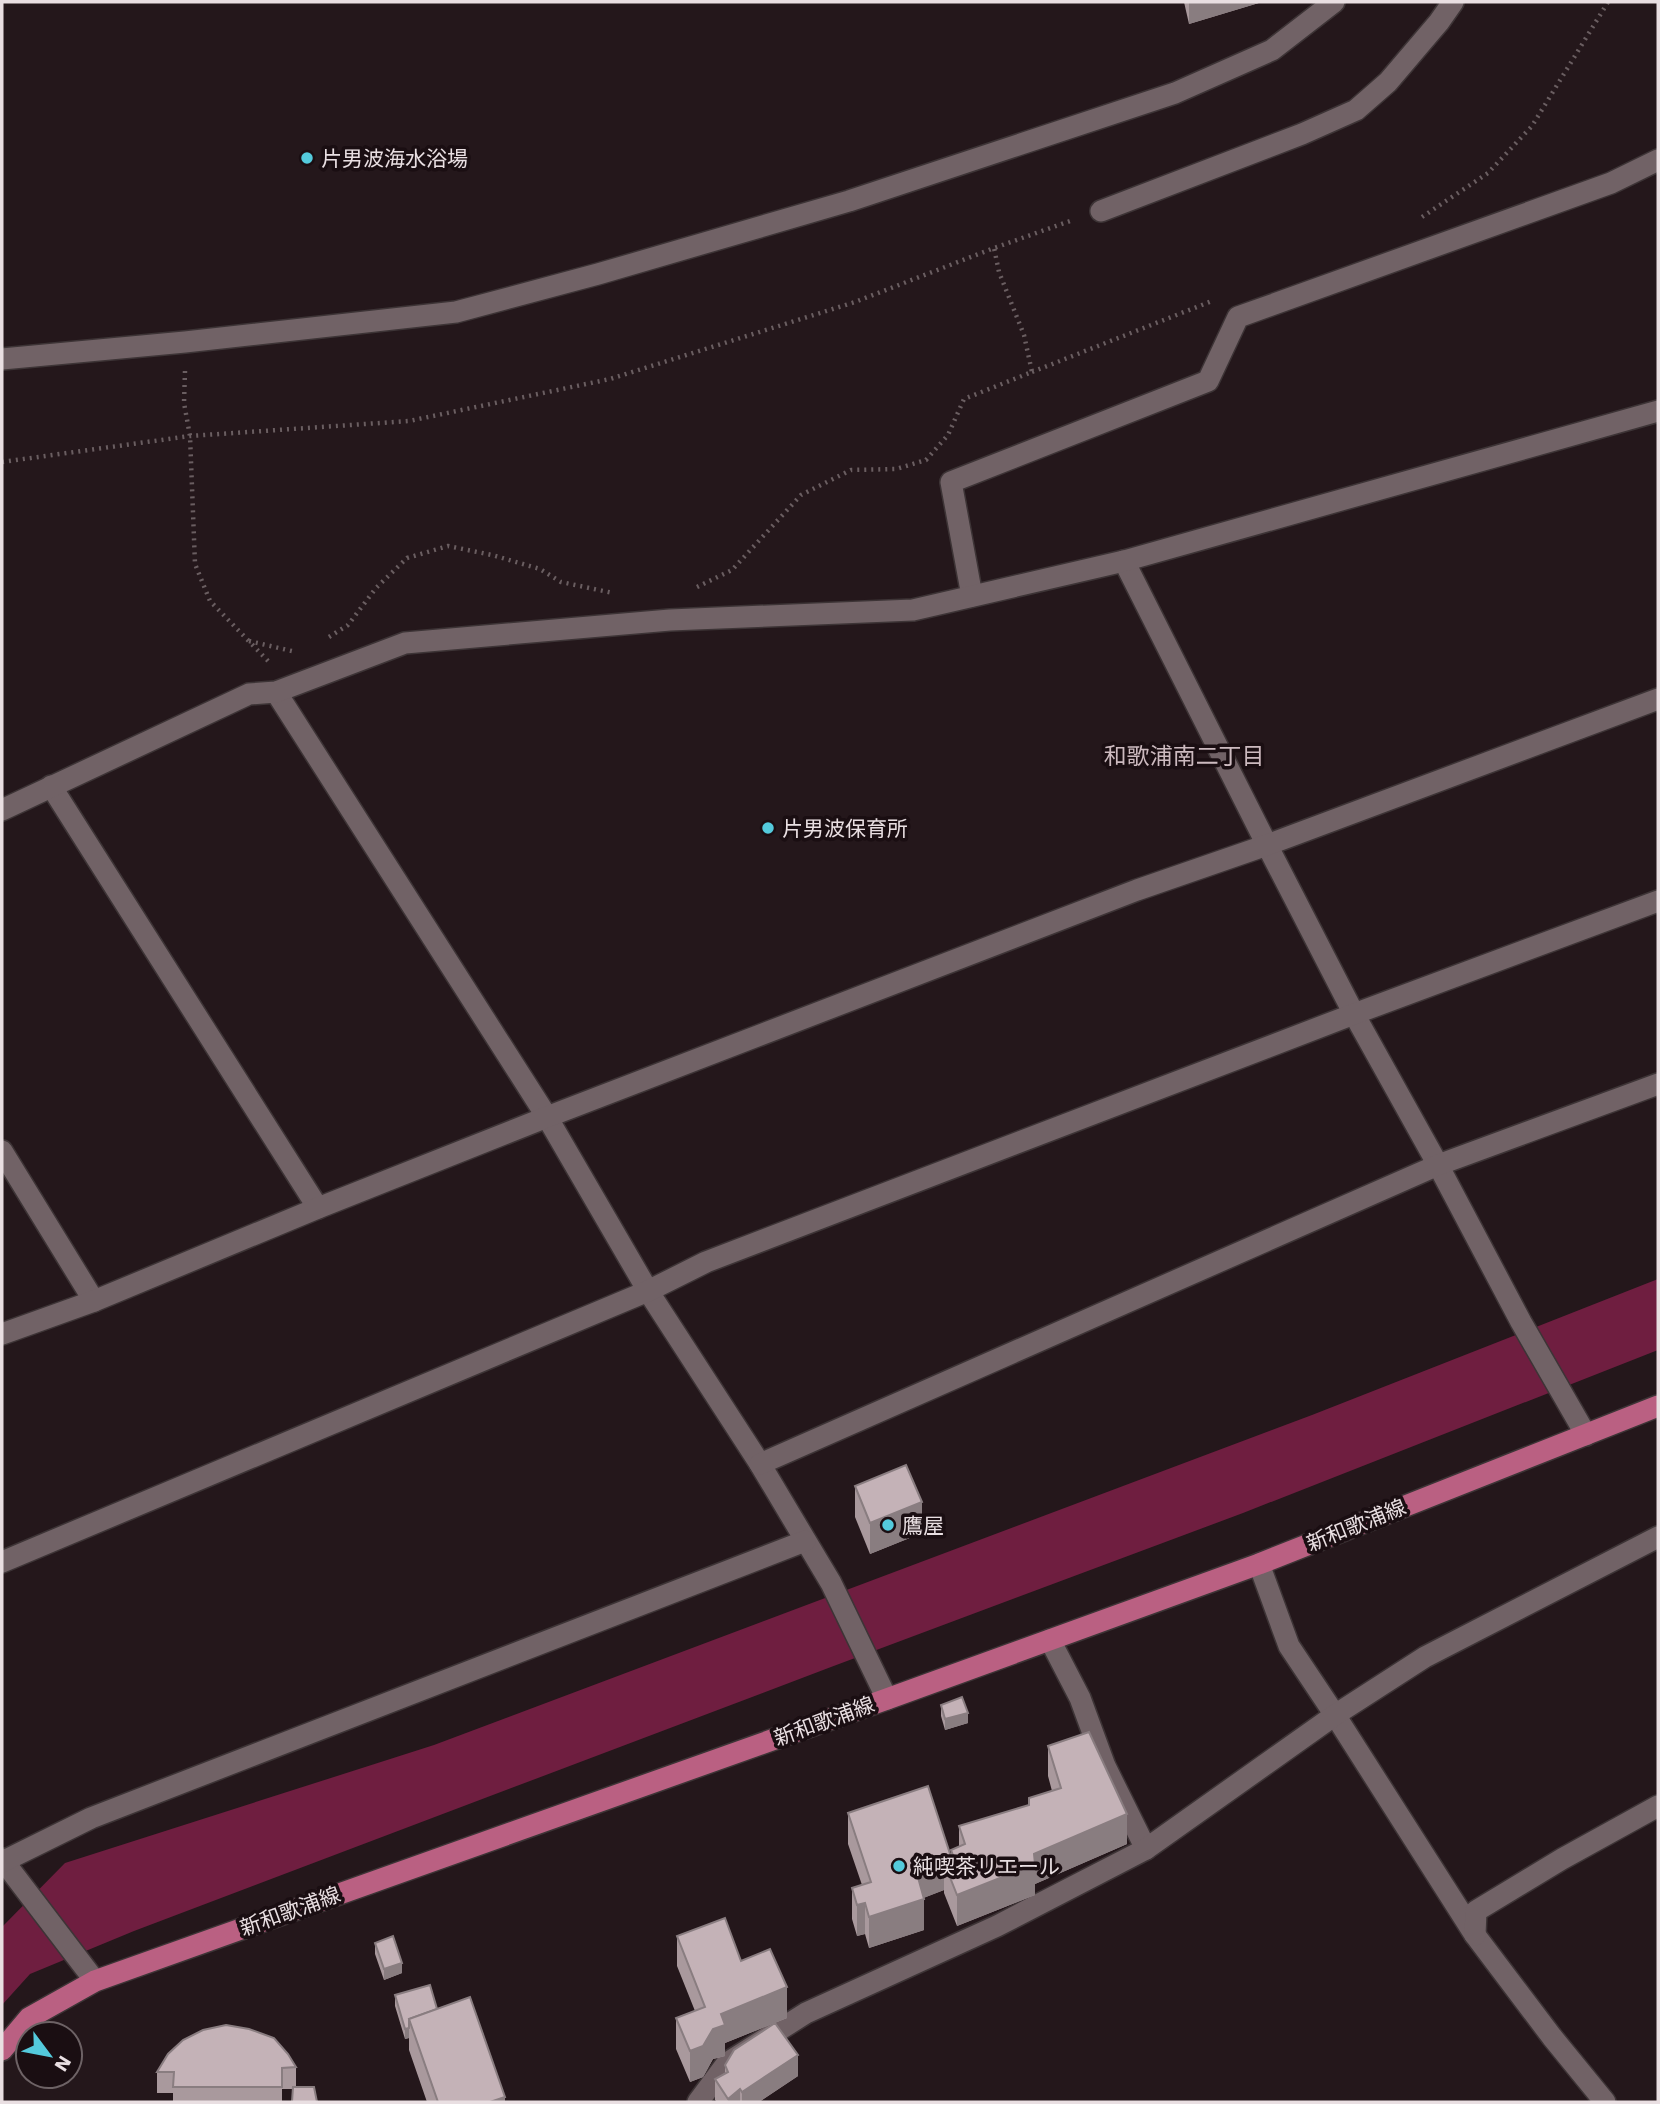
<svg xmlns="http://www.w3.org/2000/svg" width="1660" height="2104" font-family="'Work Sans','Noto Sans JP',sans-serif">
<rect width="100%" height="100%" fill="#24171b"/>
<!-- water -->
<path fill="#6f1e40" d="M1658 1279V1350L1243 1513 831 1667 134 1931 30 1974 2 2005V1927L65 1863 434 1745 1312 1415Z"/>
<g fill="none" stroke-linecap="round" stroke-linejoin="round">
<!-- minor casing -->
<g stroke="#3d3436" stroke-width="24">
<g id="minor">
<path d="M1101 211 1302 134 1356 110 1388 82 1439 22 1453 2"/>
<path d="M2 359 185 342 456 312 598 274 849 201 1175 93 1272 50 1334 2"/>
<path d="M1124 561 1267 845 1354 1014 1438 1165 1521 1322 1586 1435"/>
<path d="M972 596 951 482 1208 381 1238 317 1611 183 1658 160"/>
<path d="M276 692 547 1117 648 1291 760 1464 831 1583 887 1699"/>
<path d="M51 786 318 1208"/>
<path d="M2 810 249 694 276 692 405 643 670 620 913 610 1124 561 1658 411"/>
<path d="M2 1151 94 1301"/>
<path d="M2 1334 94 1301 318 1208 547 1117 1137 890 1267 845 1658 699"/>
<path d="M760 1464 1438 1165 1658 1084"/>
<path d="M2 1562 648 1291 706 1262 1354 1014 1658 901"/>
<path d="M1259 1564 1289 1646 1335 1715 1475 1935 1552 2037 1605 2102"/>
<path d="M1050 1640 1080 1698 1105 1766 1146 1849"/>
<path d="M2 1859 95 1981"/>
<path d="M2 1862 91 1818 805 1541"/>
<path d="M1475 1935 1476 1911 1562 1859 1658 1806"/>
<path d="M698 2102 727 2063 806 2013 997 1926 1146 1849 1335 1715 1425 1657 1658 1537"/>
</g>
</g>
<!-- major casing -->
<g stroke="#3d3436" stroke-width="24">
<path id="major" d="M2 2050 29 2018 95 1981 887 1699 1259 1564 1658 1406"/>
</g>
<!-- path -->
<g stroke="#6a5e61" stroke-width="4.5" stroke-dasharray="2 5" stroke-linecap="butt">
<path d="M1422 217 1488 173 1532 126 1608 2"/>
<path d="M185 371 184 403 190 436 195 564 210 601 270 663"/>
<path d="M1032 372 1212 301"/>
<path d="M2 462 190 436 409 421 610 379 855 302 994 248 1073 220"/>
<path d="M697 587 732 570 801 495 851 470 896 469 926 460 948 435 964 399 1032 372 1024 335 999 272 994 248"/>
<path d="M329 637 348 625 376 588 407 558 448 546 492 555 540 569 561 582 613 593"/>
<path d="M249 641 296 652"/>
</g>
<!-- minor -->
<use href="#minor" stroke="#716266" stroke-width="21"/>
<!-- major -->
<use href="#major" stroke="#ba6082" stroke-width="21"/>
</g>
<!-- wall -->
<g fill="#a9999d">
<path d="M1184 2H1262L1189 24Z"/>
<path d="M855 1486 922 1533 870 1554 855 1517Z"/>
<path d="M941 1705 968 1723 945 1730 941 1716Z"/>
<path d="M1048 1746 1127 1844 1035 1884V1895L957 1926 944 1893V1890L923 1898 924 1930 869 1948 865 1934 857 1936 852 1919V1888L862 1885 848 1844V1813L951 1860V1850L959 1847V1826L1029 1805 1052 1791 1048 1776Z"/>
<path d="M677 1936 741 1961 787 2018 725 2043V2056L713 2059 703 2077 690 2082 676 2049V2018L695 2011 677 1966Z"/>
<path d="M375 1943 402 1973 384 1980 375 1954Z"/>
<path d="M395 1995 437 2009 505 2102H427L409 2050V2038L405 2039 395 2006Z"/>
<path d="M725 2065 798 2076 759 2102H717L715 2100V2079L725 2073Z"/>
<path d="M296 2067V2087L293 2089H282V2102H173V2093H157V2072Z"/>
</g>
<!-- shaded-wall -->
<g fill="#897d80">
<path d="M1189 2H1262L1189 24Z"/>
<path d="M922 1502V1533L870 1554V1523Z"/>
<path d="M968 1713V1723L945 1730V1719Z"/>
<path d="M1127 1814V1844L1035 1884V1895L957 1926V1895L1034 1854Z"/>
<path d="M951 1857V1879L944 1862V1890L916 1901V1870Z"/>
<path d="M924 1899V1930L869 1948V1917Z"/>
<path d="M865 1903V1934L857 1936V1905Z"/>
<path d="M402 1963V1973L384 1980V1969Z"/>
<path d="M787 1987V2018L725 2043V2056L713 2059 703 2077 690 2082V2051L721 2014Z"/>
<path d="M409 2028V2038L405 2039V2029Z"/>
<path d="M798 2055V2076L759 2102H742V2092Z"/>
<path d="M740 2089V2102H728V2099Z"/>
<path d="M505 2097V2102H490Z"/>
</g>
<!-- building -->
<g fill="#c4b2b7" stroke="#897d80" stroke-width="2">
<path d="M906 1465 922 1502 870 1523 855 1486Z"/>
<path d="M962 1697 968 1713 945 1719 941 1705Z"/>
<path d="M1089 1732 1127 1814 1034 1854 1035 1864 957 1895 944 1862 954 1858 951 1850 965 1844 959 1826 1029 1805V1798L1061 1788 1048 1746Z"/>
<path d="M928 1786 951 1857 916 1870 924 1899 869 1917 865 1903 857 1905 852 1888 871 1882 848 1813Z"/>
<path d="M725 1918 741 1961 770 1949 787 1987 721 2014 725 2025 713 2029 703 2046 690 2051 676 2018 705 2007 677 1936Z"/>
<path d="M393 1936 402 1963 384 1969 375 1943Z"/>
<path d="M430 1985 437 2009 409 2019V2028L405 2029 395 1995Z"/>
<path d="M470 1997 505 2097 490 2102H438L409 2019Z"/>
<path d="M775 2023 798 2055 742 2092 740 2089 728 2099 715 2079 728 2072 725 2065 734 2050Z"/>
<path d="M226 2025 249 2029 274 2038 288 2054 296 2067 282 2068V2087H173L174 2072H157L168 2054 183 2040 203 2030Z"/>
<path d="M293 2087H314L317 2102H292Z"/>
</g>
<!-- markers -->
<g fill="#54cadc" stroke="#1a0e12" stroke-width="2.5">
<circle cx="307" cy="158" r="7"/>
<circle cx="768" cy="828" r="7"/>
<circle cx="888" cy="1525" r="7"/>
<circle cx="899" cy="1866" r="7"/>
</g>
<g text-anchor="middle" dominant-baseline="central" stroke-width="7" stroke-linejoin="round" paint-order="stroke">
<!-- poi labels -->
<g font-size="21" fill="#e9dfe2" stroke="#1a0e12" text-anchor="start">
<text x="321" y="158">片男波海水浴場</text>
<text x="782" y="828">片男波保育所</text>
<text x="902" y="1525">鷹屋</text>
<text x="913" y="1866">純喫茶リエール</text>
</g>
<!-- street labels -->
<g font-size="21" fill="#e9dfe2" stroke="#1a0e12">
<text transform="translate(1356 1525) rotate(-22)">新和歌浦線</text>
<text transform="translate(824 1721) rotate(-20)">新和歌浦線</text>
<text transform="translate(290 1911) rotate(-20)">新和歌浦線</text>
</g>
<!-- neighbourhood labels -->
<g font-size="23" fill="#ccbabf" stroke="#1a0e12">
<text x="1184" y="756">和歌浦南二丁目</text>
</g>
</g>
<!-- border -->
<rect width="1660" height="2104" fill="none" stroke="#e9dfe2" stroke-width="7"/>
<!-- north arrow -->
<g transform="translate(49 2055) rotate(122)"><circle r="33" fill="#1a0e12" stroke="#6d6265" stroke-width="2"/>
<path d="M0-5L12 26L0 18L-12 26Z" fill="#54cadc"/>
<text y="-10" font-size="19" font-weight="bold" text-anchor="middle" fill="#e9dfe2">N</text>
</g>
</svg>
